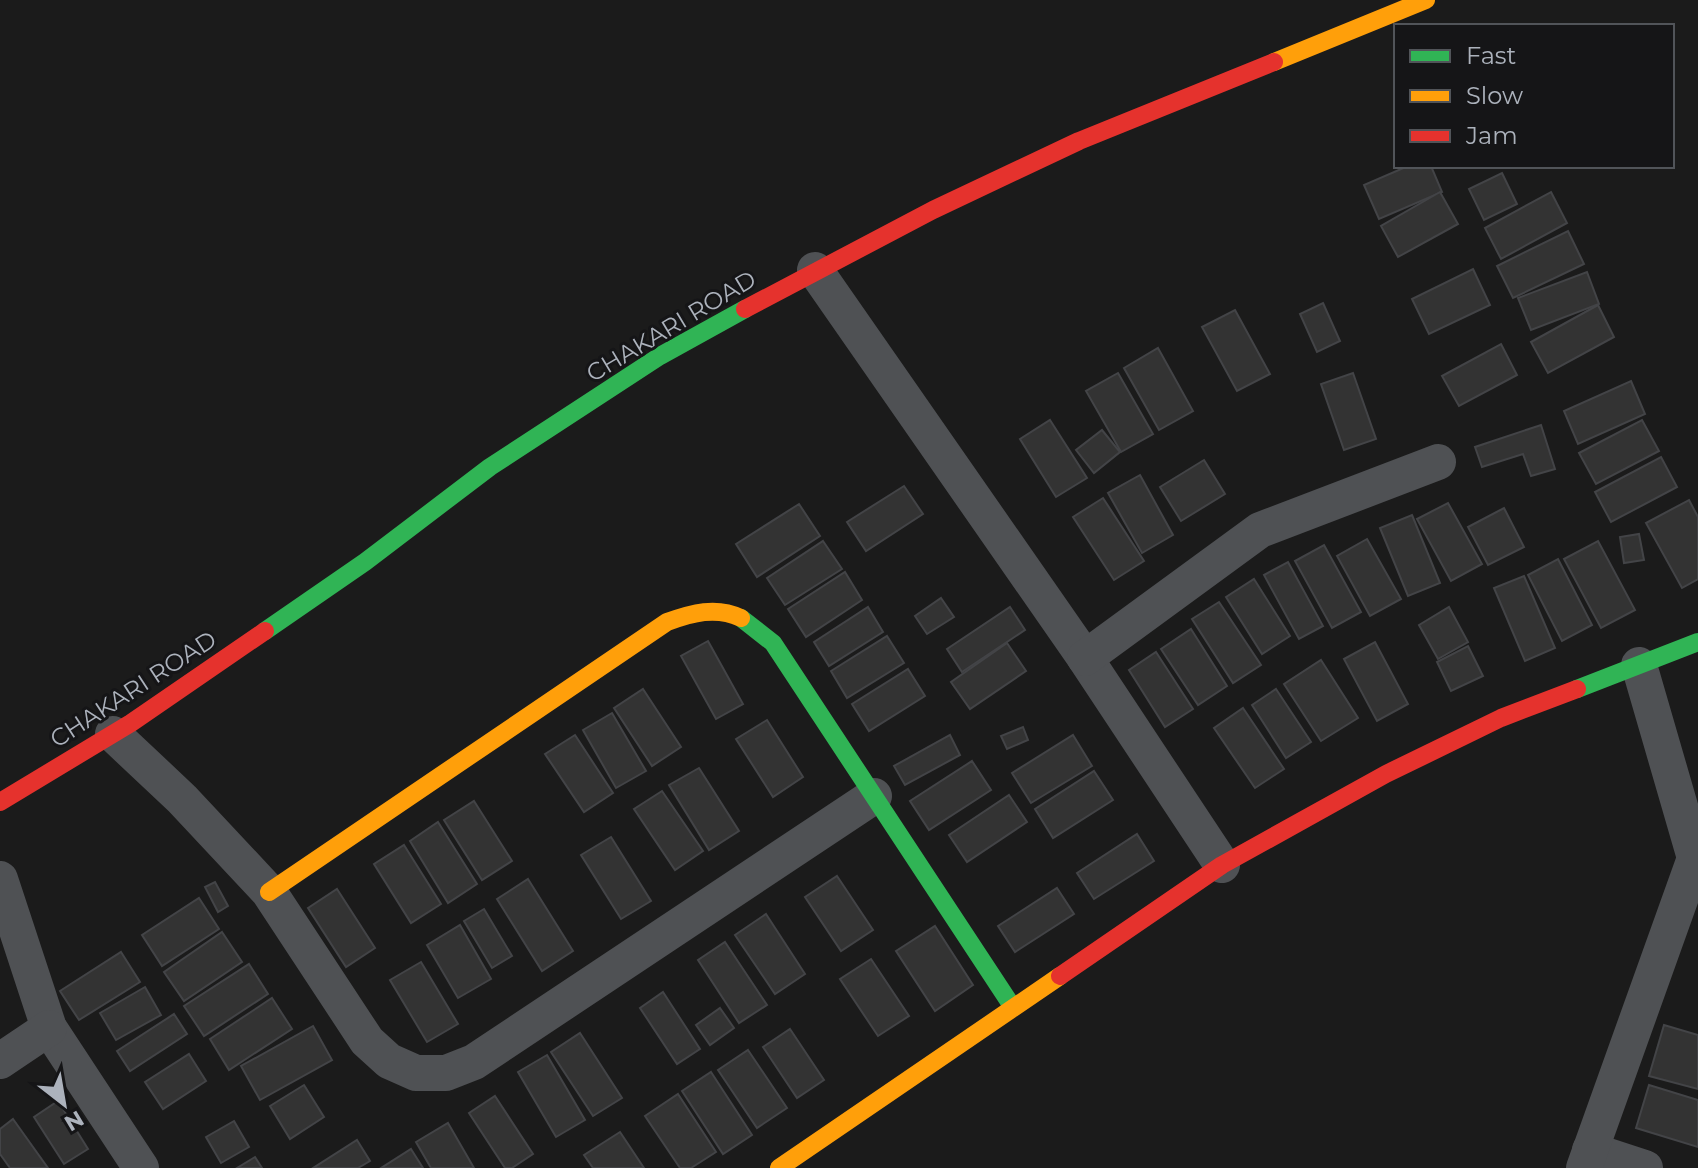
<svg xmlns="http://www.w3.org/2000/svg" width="1698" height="1168" font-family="Montserrat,sans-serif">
<rect width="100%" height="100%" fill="#1b1b1b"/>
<!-- building -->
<g fill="#333" stroke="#434447" stroke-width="2">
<path d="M1408 166H1431L1442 192 1379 219 1364 185Z"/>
<path d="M1502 173 1517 204 1484 220 1469 189Z"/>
<path d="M1440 192 1458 224 1398 257 1381 226Z"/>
<path d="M1551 192 1567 223 1501 259 1485 228Z"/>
<path d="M1568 231 1584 264 1513 298 1497 266Z"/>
<path d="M1473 269 1490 305 1429 334 1412 299Z"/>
<path d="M1587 272 1599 304 1531 330 1518 298Z"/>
<path d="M1323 303 1340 341 1317 352 1300 314Z"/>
<path d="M1598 305 1614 337 1548 373 1531 342Z"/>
<path d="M1235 310 1270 374 1237 391 1202 327Z"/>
<path d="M1501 344 1517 375 1459 406 1442 376Z"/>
<path d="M1158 348 1193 411 1159 430 1124 368Z"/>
<path d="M1118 373 1153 434 1121 452 1086 391Z"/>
<path d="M1353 373 1376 439 1344 450 1321 384Z"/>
<path d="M1631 381 1645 414 1578 444 1564 411Z"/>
<path d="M1050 420 1087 478 1056 497 1020 439Z"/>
<path d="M1642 420 1659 451 1596 484 1579 453Z"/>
<path d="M1541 425 1555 469 1531 476 1523 454 1482 467 1475 447Z"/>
<path d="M1102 430 1120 452 1094 473 1076 450Z"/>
<path d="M1661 457 1677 487 1611 522 1595 492Z"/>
<path d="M1204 460 1225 494 1181 521 1160 487Z"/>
<path d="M1140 475 1173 535 1142 553 1108 493Z"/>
<path d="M904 486 923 514 866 551 847 522Z"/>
<path d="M1103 498 1144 561 1114 580 1073 517Z"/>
<path d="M1689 500 1698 517V579L1682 588 1646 523Z"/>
<path d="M1448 503 1482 564 1451 581 1417 519Z"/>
<path d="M799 504 820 536 757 577 736 544Z"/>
<path d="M1504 508 1524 547 1488 565 1468 527Z"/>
<path d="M1412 515 1440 583 1408 596 1380 528Z"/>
<path d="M1639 534 1644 560 1624 563 1620 537Z"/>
<path d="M1367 539 1401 599 1370 616 1337 556Z"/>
<path d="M823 541 842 569 785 605 767 578Z"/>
<path d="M1598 541 1635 610 1601 628 1564 559Z"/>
<path d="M1324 545 1361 612 1332 628 1295 561Z"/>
<path d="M1558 559 1592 625 1562 641 1528 575Z"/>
<path d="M1288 562 1323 626 1299 639 1264 575Z"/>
<path d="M845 572 862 600 806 637 788 609Z"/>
<path d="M1524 576 1555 648 1525 661 1494 588Z"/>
<path d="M1254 579 1290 636 1262 654 1226 597Z"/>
<path d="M941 598 954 617 927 634 915 616Z"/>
<path d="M1219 602 1261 665 1233 683 1192 619Z"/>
<path d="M868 607 883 632 829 666 814 642Z"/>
<path d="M1010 607 1025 630 962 672 947 649Z"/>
<path d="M1449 607 1468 642 1438 659 1419 625Z"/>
<path d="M1191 629 1227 686 1198 705 1161 649Z"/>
<path d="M887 636 904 663 847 698 831 671Z"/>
<path d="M708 641 743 704 716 719 681 656Z"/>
<path d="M1375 642 1408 704 1377 721 1344 659Z"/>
<path d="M1007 643 1026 671 970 709 951 682Z"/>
<path d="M1468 646 1483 676 1451 691 1437 662Z"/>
<path d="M1156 652 1193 709 1165 727 1129 670Z"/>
<path d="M1321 660 1358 718 1321 741 1284 684Z"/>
<path d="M908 669 925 696 869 731 852 704Z"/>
<path d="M643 689 681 747 652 766 614 708Z"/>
<path d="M1276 689 1311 742 1286 758 1252 705Z"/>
<path d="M1243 708 1284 769 1255 788 1214 728Z"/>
<path d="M612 713 646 771 616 788 583 730Z"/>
<path d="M767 720 803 777 773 797 736 739Z"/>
<path d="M1023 727 1028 740 1007 749 1001 736Z"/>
<path d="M575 735 613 793 584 812 545 754Z"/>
<path d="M950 735 960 755 905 785 894 766Z"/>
<path d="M1073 735 1092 766 1031 803 1012 773Z"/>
<path d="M972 761 991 790 929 830 910 801Z"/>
<path d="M699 768 739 831 709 850 669 785Z"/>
<path d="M1094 771 1113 800 1053 838 1035 809Z"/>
<path d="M662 791 703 851 675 870 634 809Z"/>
<path d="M1009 795 1027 822 967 862 949 835Z"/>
<path d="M474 801 512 861 482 880 444 820Z"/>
<path d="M438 822 477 884 448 903 410 841Z"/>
<path d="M1137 834 1154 861 1094 899 1077 873Z"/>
<path d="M611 837 651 901 621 919 581 855Z"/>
<path d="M404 845 441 904 411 923 374 864Z"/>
<path d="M837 876 873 930 841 951 805 897Z"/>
<path d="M528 879 573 951 542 971 497 899Z"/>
<path d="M215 882 228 906 218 912 205 887Z"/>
<path d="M1057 888 1074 914 1015 952 998 926Z"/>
<path d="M337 889 375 948 346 967 308 908Z"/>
<path d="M199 898 219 929 162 966 142 935Z"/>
<path d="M484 909 512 956 492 968 464 921Z"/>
<path d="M766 914 805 974 775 994 735 935Z"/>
<path d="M460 925 491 979 458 998 427 945Z"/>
<path d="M935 926 973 985 935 1011 896 951Z"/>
<path d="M222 932 242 962 184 1001 164 972Z"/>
<path d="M725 942 767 1005 739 1023 698 960Z"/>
<path d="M121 952 140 982 79 1020 60 991Z"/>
<path d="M871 959 909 1016 878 1036 840 979Z"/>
<path d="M421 962 458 1024 427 1042 390 980Z"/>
<path d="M249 964 268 994 204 1036 184 1006Z"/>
<path d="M145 987 161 1015 116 1040 100 1013Z"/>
<path d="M663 992 700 1049 677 1064 640 1008Z"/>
<path d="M272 998 292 1029 229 1070 210 1039Z"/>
<path d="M720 1008 734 1028 710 1045 696 1025Z"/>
<path d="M174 1014 187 1034 130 1071 117 1051Z"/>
<path d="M1664 1025 1698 1035V1089L1649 1076Z"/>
<path d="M313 1026 332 1060 260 1100 241 1066Z"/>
<path d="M790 1029 824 1080 797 1098 763 1047Z"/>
<path d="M580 1033 622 1098 593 1116 551 1052Z"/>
<path d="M748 1050 787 1108 757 1128 718 1070Z"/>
<path d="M189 1054 206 1081 163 1109 145 1082Z"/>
<path d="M547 1055 585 1120 556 1137 518 1072Z"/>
<path d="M711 1072 752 1135 723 1154 682 1091Z"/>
<path d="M304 1085 324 1117 290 1139 270 1106Z"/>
<path d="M1649 1085 1698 1100V1147L1636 1128Z"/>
<path d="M678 1094 716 1152 691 1168H680L645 1116Z"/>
<path d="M495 1096 533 1154 512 1168H505L469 1113Z"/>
<path d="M58 1101 88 1149 64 1164 34 1117Z"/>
<path d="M13 1119 48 1168H10L0 1154V1129Z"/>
<path d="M234 1121 249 1147 221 1163 206 1137Z"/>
<path d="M448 1123 474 1168H431L416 1142Z"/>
<path d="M620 1132 644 1168H593L584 1155Z"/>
<path d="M357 1140 370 1161 358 1168H313Z"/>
<path d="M411 1149 423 1168H381Z"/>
<path d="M255 1157 262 1168H237Z"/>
</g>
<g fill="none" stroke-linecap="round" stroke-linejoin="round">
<!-- street -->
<g stroke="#4f5154" stroke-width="36">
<path d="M815 270 1085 658 1222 865"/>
<path d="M1085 658 1260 530 1438 462"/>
<path d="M113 734 182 799 269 892 367 1041 389 1061 416 1073H446L474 1062 874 796"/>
<path d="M0 879 49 1028 141 1168"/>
<path d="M0 1061 49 1028"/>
<path d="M1590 1150 1645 1168"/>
<path d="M1584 1168 1695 858 1639 665"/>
</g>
<!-- fast -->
<g stroke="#30b455" stroke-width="18">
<path d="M741 618 773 643 1012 1006"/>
<path d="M265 631 365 562 490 467 660 356 745 309"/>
<path d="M1577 689 1698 642"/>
</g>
<!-- slow -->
<g stroke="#ff9f0a" stroke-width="18">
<path d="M1274 62 1426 0"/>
<path d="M269 892 667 622C692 613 716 606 741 618"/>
<path d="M779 1168 1060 976"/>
</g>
<!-- jam -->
<g stroke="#e5322d" stroke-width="18">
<path d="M745 309 933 210 1079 141 1274 62"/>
<path d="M0 802 131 723 265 631"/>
<path d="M1060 976 1222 865 1386 774 1501 718 1577 689"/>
</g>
</g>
<g text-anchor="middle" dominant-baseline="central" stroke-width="6" stroke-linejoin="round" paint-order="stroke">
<!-- street labels -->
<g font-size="24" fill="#acb2bc" stroke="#151517">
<text transform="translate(671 326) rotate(-31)">CHAKARI ROAD</text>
<text transform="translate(133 689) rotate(-33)">CHAKARI ROAD</text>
</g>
</g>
<!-- legend -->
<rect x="1394" y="24" width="280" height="144" fill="#151517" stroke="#515459" stroke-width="2"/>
<rect x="1410" y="50" width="40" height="12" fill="#30b455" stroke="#515459" stroke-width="2"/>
<text x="1466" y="64" font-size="24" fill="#acb2bc">Fast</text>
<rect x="1410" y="90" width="40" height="12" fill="#ff9f0a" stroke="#515459" stroke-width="2"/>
<text x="1466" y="104" font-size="24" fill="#acb2bc">Slow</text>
<rect x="1410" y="130" width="40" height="12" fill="#e5322d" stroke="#515459" stroke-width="2"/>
<text x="1466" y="144" font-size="24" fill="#acb2bc">Jam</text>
<!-- north arrow -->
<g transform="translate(64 1104) rotate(149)" stroke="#151517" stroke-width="6" paint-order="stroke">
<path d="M0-6L14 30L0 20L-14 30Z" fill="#acb2bc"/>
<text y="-12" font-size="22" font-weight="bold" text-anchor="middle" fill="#acb2bc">N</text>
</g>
</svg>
